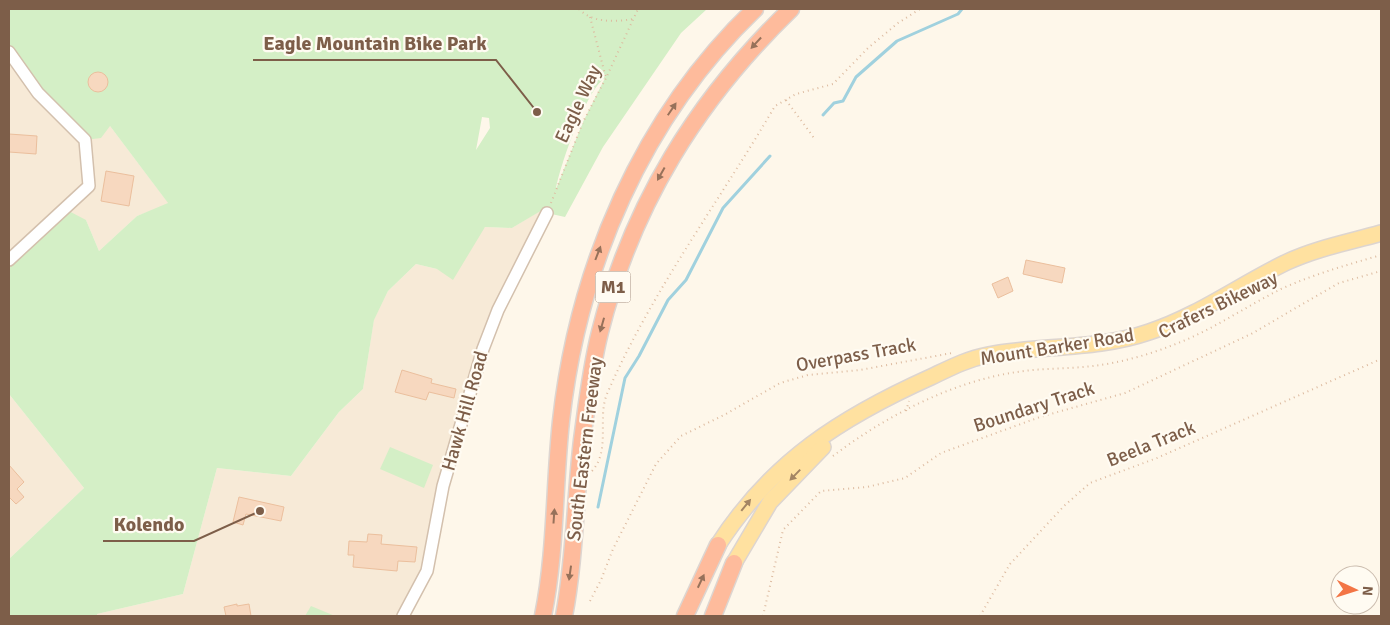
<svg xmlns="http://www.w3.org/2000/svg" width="1390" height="625" font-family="Signika,sans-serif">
<rect width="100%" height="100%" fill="#fef7ea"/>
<!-- residential -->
<g fill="#f7ead7">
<path d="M9 52 110 126 169 204 137 216 99 251 86 220 9 260Z"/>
<path d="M551 204 498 310 434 538 403 616H97V614L183 594 217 468 291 476 339 412 363 389 374 319 388 291 416 264 437 269 485 227 512 228Z"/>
<path d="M9 394 84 488 9 559Z"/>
</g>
<!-- green -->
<g fill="#d4efc6" fill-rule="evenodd">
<path d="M9 9H707L681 33 603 147 565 217 547 213 549 206 512 228 485 227 453 280 437 269 416 264 388 291 374 320 363 389 339 412 291 476 217 468 183 594 97 614V616H9V559L84 488 9 394V260L65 209 86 220 99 251 137 216 168 203 110 126 101 138 85 140 9 52ZM605 78 583 122 556 189C560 166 586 90 605 78ZM482 117 489 118 490 128 476 150Z"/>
<path d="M390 447 433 465 424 488 380 469Z"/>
<path d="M311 606 335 616H305Z"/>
</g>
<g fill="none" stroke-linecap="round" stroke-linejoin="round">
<!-- stream -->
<g stroke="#a0d1de" stroke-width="3">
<path d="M823 115 834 103 843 101 856 77 897 41 958 14 962 9"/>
<path d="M598 507 625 378 639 356 668 300 686 280 723 208 770 156"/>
</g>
</g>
<!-- building -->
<g fill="#f7d8bf" stroke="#ebbf9d">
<circle cx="98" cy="82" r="10"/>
<path d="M9 134 37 136 36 154 9 152Z"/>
<path d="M106 171 134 176 129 206 101 201Z"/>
<path d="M1026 260 1065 268 1062 283 1023 274Z"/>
<path d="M1008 277 1013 291 998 298 992 284Z"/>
<path d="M402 370 432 379 431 383 456 389 454 398 429 392 426 400 395 392Z"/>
<path d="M9 465 24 482 17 489 24 497 16 504 9 497Z"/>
<path d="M239 497 284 507 281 521 246 514 243 525 233 522Z"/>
<path d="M368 534 382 535 381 544 417 547 415 562 398 561 397 571 353 567 354 555H348L349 541 367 542Z"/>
<path d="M237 604V606L249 604 251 616H226L224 607Z"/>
</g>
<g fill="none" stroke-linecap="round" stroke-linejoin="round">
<!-- minor casing -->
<g stroke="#d3c0ad" stroke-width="14">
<g id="minor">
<path d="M9 52 38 93 85 140 89 186 9 260"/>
<path d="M403 616 427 571 443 486 483 349 498 310 547 213"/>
</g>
</g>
<!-- major casing -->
<g stroke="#ddd5d0" stroke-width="18">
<g id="major">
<path d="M718 545C772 461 842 417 931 377 950 368 967 359 988 355 1041 345 1097 350 1149 332 1198 316 1241 284 1287 262 1317 248 1350 242 1381 233"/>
<path d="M734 563 770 502 823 447"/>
</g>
</g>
<!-- highway casing -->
<g stroke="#ddd5d0" stroke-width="19">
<g id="highway">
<path d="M543 616C556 552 554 486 561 421 578 267 642 117 755 9"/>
<path d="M564 616C575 558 575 499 582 440 587 404 591 367 600 332 632 204 697 100 791 9"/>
<path d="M685 616 718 545"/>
<path d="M713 616 734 563"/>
</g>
</g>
<!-- path -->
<g stroke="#ddbba0" stroke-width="2" stroke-dasharray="1 4" stroke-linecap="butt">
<path d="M579 9C592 23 615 22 633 19"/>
<path d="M590 17 606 78"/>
<path d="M786 100 814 138"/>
<path d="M551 203 583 122 606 78 638 9"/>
<path d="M906 411 909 401"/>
<path d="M833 456C884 417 953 381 1017 372 1042 368 1068 369 1093 366 1119 363 1148 355 1173 345 1211 331 1245 307 1281 289 1314 274 1347 265 1381 255"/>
<path d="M592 471C611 450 597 418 607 394 651 292 719 202 775 106L796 94 833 84 868 48 898 23 920 9"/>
<path d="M590 601 601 580 613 549 656 464 681 436 726 414 780 383 808 375 860 370 952 353"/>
<path d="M763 616 783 530 821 491 867 487 905 478 941 453 1040 417 1125 393 1251 334 1339 283 1381 271"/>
<path d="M980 616 1010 564 1064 506 1090 483 1157 458 1381 359"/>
</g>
<!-- minor -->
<use href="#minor" stroke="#fff" stroke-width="11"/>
<!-- major -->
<use href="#major" stroke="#ffe1a0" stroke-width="15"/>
<!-- highway -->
<use href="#highway" stroke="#febb9c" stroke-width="16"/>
</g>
<!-- one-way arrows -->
<defs><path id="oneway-solid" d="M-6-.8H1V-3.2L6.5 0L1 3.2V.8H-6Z" transform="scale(1.25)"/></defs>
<g fill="#97715a">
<use href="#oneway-solid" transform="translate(756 43) rotate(133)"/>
<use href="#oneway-solid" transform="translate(672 109) rotate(-56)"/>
<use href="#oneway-solid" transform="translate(661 174) rotate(119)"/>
<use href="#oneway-solid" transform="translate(598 253) rotate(-69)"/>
<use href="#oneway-solid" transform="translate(602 325) rotate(106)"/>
<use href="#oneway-solid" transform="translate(554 516) rotate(-86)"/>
<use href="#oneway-solid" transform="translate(570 573) rotate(98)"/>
<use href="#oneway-solid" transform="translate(701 581) rotate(-65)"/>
</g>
<g fill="#a48563">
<use href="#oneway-solid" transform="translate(795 475) rotate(134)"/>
<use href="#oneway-solid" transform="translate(746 505) rotate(-51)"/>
</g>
<g text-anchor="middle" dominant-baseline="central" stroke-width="4.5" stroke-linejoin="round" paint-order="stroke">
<!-- shield labels -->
<rect fill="#fffbf2" stroke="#a48d7c" stroke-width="1" x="595.5" y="271.5" width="35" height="31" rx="4"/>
<g font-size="18" font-weight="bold" fill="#7d5e49">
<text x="613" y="287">M1</text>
</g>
<!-- street labels -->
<g font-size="19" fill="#7d5e49" stroke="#fffbf2">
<text transform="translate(578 104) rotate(-65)">Eagle Way</text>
<text transform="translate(1218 305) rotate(-26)">Crafers Bikeway</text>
<text transform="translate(1057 347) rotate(-9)">Mount Barker Road</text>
<text transform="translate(856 355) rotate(-10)">Overpass Track</text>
<text transform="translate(1034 407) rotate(-18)">Boundary Track</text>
<text transform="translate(465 411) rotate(-74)">Hawk Hill Road</text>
<text transform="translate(1151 444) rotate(-22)">Beela Track</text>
<text transform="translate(585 449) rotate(-83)">South Eastern Freeway</text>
</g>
</g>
<!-- callouts -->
<path fill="none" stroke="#7d5e49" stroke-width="2" d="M537 112L496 60H253M260 511L194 541H103"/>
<g fill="#7d5e49" stroke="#fffbf2" stroke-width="2">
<circle cx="537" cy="112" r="5"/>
<circle cx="260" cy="511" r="5"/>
</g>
<g font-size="20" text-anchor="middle" font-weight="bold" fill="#7d5e49" stroke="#fffbf2" stroke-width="4.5" stroke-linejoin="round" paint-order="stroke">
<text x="375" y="50">Eagle Mountain Bike Park</text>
<text x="149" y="531">Kolendo</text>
</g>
<!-- border -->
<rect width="1390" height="625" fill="none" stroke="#7d5e49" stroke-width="20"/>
<!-- north arrow -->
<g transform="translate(1355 590) rotate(94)"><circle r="24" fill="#fffbf2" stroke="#cbbcae"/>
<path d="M0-4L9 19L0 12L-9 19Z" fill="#f37545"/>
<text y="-8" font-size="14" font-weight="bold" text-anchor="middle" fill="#7d5e49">N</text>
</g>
</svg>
